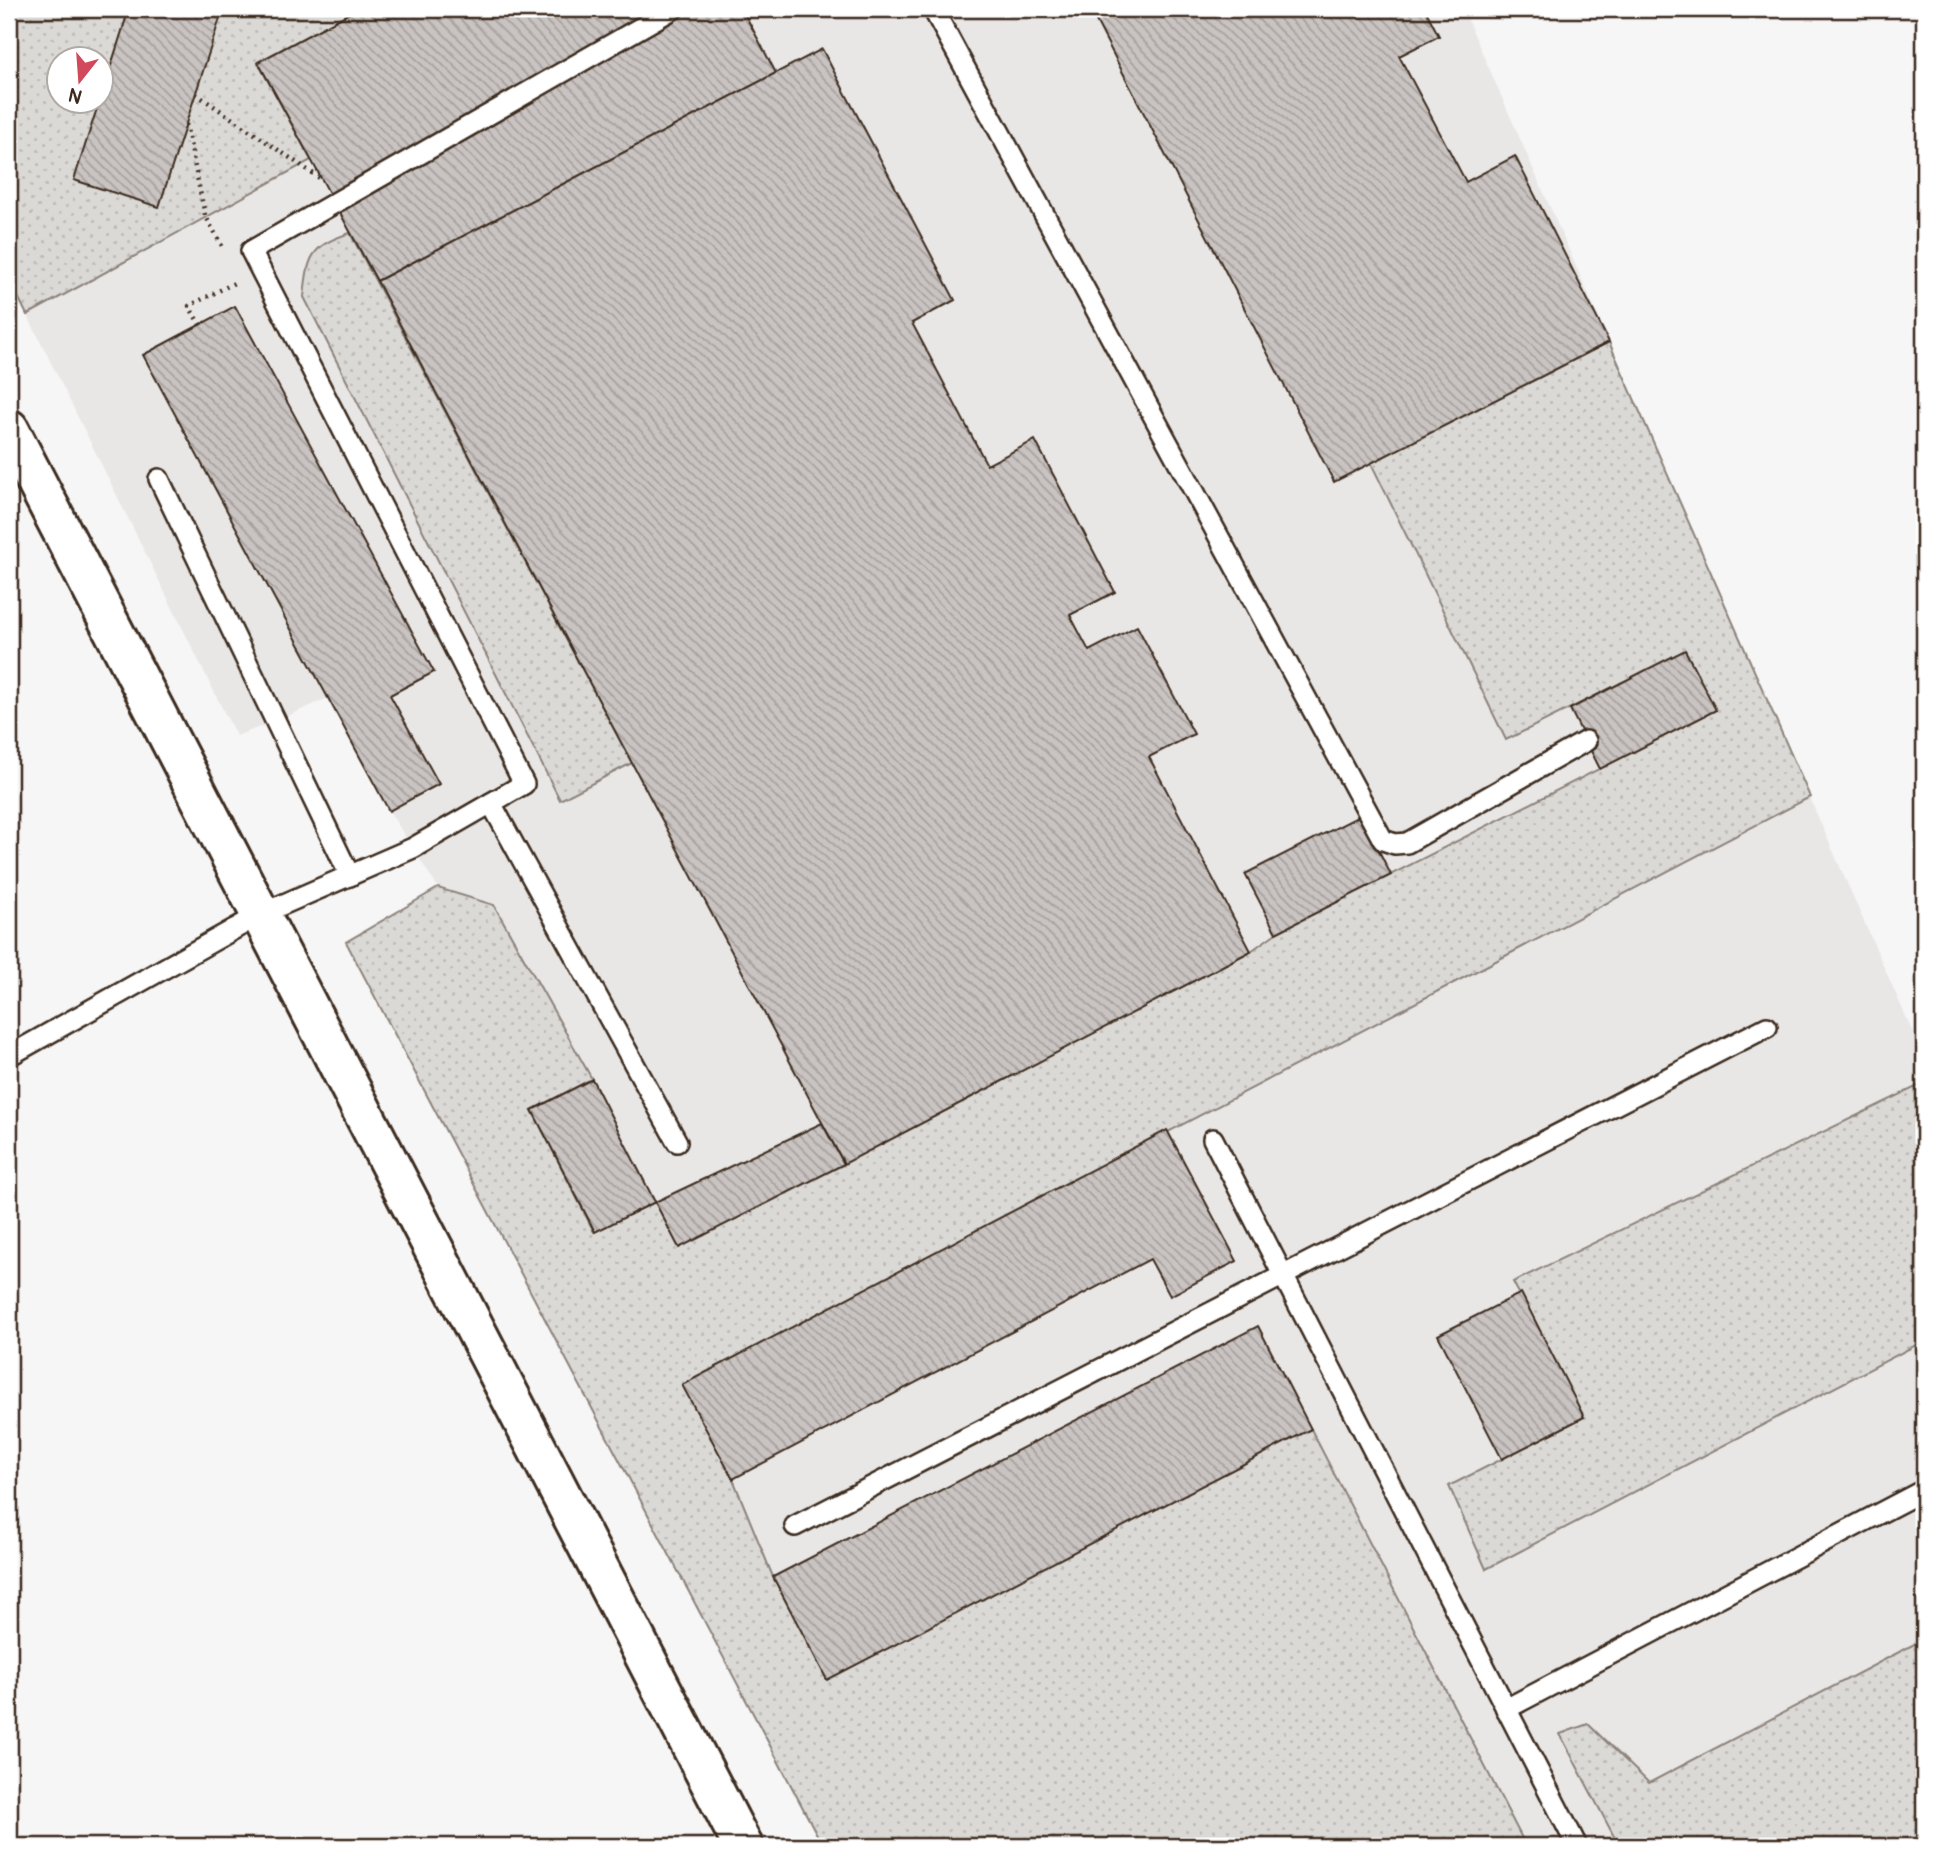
<svg xmlns="http://www.w3.org/2000/svg" width="1933" height="1855" font-family="Pangolin,sans-serif">
<defs>
<pattern id="grass-dots" width="8" height="8" patternUnits="userSpaceOnUse" patternTransform="scale(1.75)"><rect width="8" height="8" fill="#dbd9d6"/><path d="M2 2h.1M6 6h.1" fill="none" stroke="#bdbab7" stroke-width="1.8" stroke-linecap="round"/></pattern>
<pattern id="building-back-hatch" width="6" height="6" patternUnits="userSpaceOnUse" patternTransform="scale(1.75)"><rect width="6" height="6" fill="#c9c3c1"/><path d="M-1 5l2 2M0 0l6 6M5-1l2 2" fill="none" stroke="#a49f9c"/></pattern>
</defs>
<rect width="100%" height="100%" fill="#f7f6f6"/>
<filter id="ink" filterUnits="userSpaceOnUse"><feTurbulence type="fractalNoise" baseFrequency=".0143" numOctaves="2"/><feDisplacementMap in="SourceGraphic" scale="14" xChannelSelector="R" yChannelSelector="G"/><feConvolveMatrix kernelMatrix="1 2 1 2 8 2 1 2 1" color-interpolation-filters="sRGB"/></filter>
<g filter="url(#ink)">
<!-- built -->
<path fill="#e9e7e6" fill-rule="evenodd" d="M9 9H1463L1924 1058V1846H823L346 942 438 888 389 811 328 698 277 721 236 736 9 278ZM60 60H102V102H60Z"/>
<!-- grass -->
<g fill="url(#grass-dots)" stroke="#8b827a" stroke-width="2" fill-rule="evenodd">
<path d="M9 9H357L258 63 311 160 27 315 9 278ZM60 60H102V102H60Z"/>
<path d="M350 233 632 763 560 800 304 297C308 257 310 246 350 233Z"/>
<path d="M1609 342 1810 797 683 1385 733 1479 773 1577 827 1679 1311 1429 1526 1846H823L346 942 438 888 494 905 592 1079 532 1110 594 1232 655 1202 679 1247 1251 951 1276 933 1715 710 1685 651 1506 740 1371 463Z"/>
<path d="M1924 1083V1341L1486 1569 1449 1486 1584 1417 1513 1282Z"/>
<path d="M1924 1639V1846H1619L1560 1734 1588 1724 1649 1783Z"/>
</g>
<!-- building -->
<g fill="url(#building-back-hatch)" stroke="#3b2a1e" stroke-width="2">
<path d="M129 9H223L159 207 74 180 99 102H102V94Z"/>
<path d="M357 9H742L776 73 377 281 258 62Z"/>
<path d="M1090 9H1425L1439 36 1399 56 1466 182 1515 156 1609 342 1334 482Z"/>
<path d="M822 49 955 300 912 323 987 465 1035 440 1115 592 1070 615 1089 651 1137 626 1194 734 1149 757 1251 951 844 1164 377 281Z"/>
<path d="M235 306 434 672 390 695 439 784 389 811 143 355Z"/>
<path d="M1685 650 1716 710 1600 769 1570 709Z"/>
<path d="M1361 815 1391 875 1276 933 1245 874Z"/>
<path d="M592 1079 655 1202 595 1232 532 1110Z"/>
<path d="M822 1123 844 1164 679 1248 655 1202Z"/>
<path d="M1167 1130 1237 1261 1170 1296 1150 1259 733 1479 682 1385Z"/>
<path d="M1521 1293 1584 1417 1502 1459 1438 1335Z"/>
<path d="M1258 1326 1311 1429 827 1680 773 1577Z"/>
</g>
<g fill="none" stroke-linecap="round" stroke-linejoin="round">
<!-- service casing -->
<g stroke="#3b2a1e" stroke-width="24">
<g id="service">
<path d="M933 9 1383 840 1395 844 1407 843 1586 741"/>
<path d="M159 479 350 876"/>
<path d="M491 803 677 1142"/>
<path d="M14 1053 261 914 413 848 524 784 251 251 673 9"/>
<path d="M1213 1139 1577 1846"/>
<path d="M795 1526 1767 1027"/>
<path d="M1506 1709 1924 1490"/>
</g>
</g>
<!-- minor casing -->
<g stroke="#3b2a1e" stroke-width="44">
<path id="minor" d="M9 429 743 1846"/>
</g>
<!-- path -->
<g stroke="#3b2a1e" stroke-width="4.5" stroke-dasharray="2 5" stroke-linecap="butt">
<path d="M196 94 321 179"/>
<path d="M186 124 205 215 222 246"/>
<path d="M200 325 189 306 236 282"/>
</g>
<!-- service -->
<use href="#service" stroke="#fff" stroke-width="19"/>
<!-- minor -->
<use href="#minor" stroke="#fff" stroke-width="38"/>
</g>
</g>
<!-- margin -->
<rect width="1933" height="1855" fill="none" stroke="#fff" stroke-width="35"/>
<rect x="18" y="18" width="1898" height="1820" fill="none" stroke="#3b2a1e" stroke-width="2.5" filter="url(#ink)"/>
<!-- north arrow -->
<g transform="translate(80 80) rotate(197)"><circle r="33" fill="#ffffff" stroke="#b1aaa5" stroke-width="2"/>
<path d="M0-5L12 26L0 18L-12 26Z" fill="#d1495b"/>
<text y="-10" font-size="19" font-weight="bold" text-anchor="middle" fill="#3b2a1e">N</text>
</g>
</svg>
